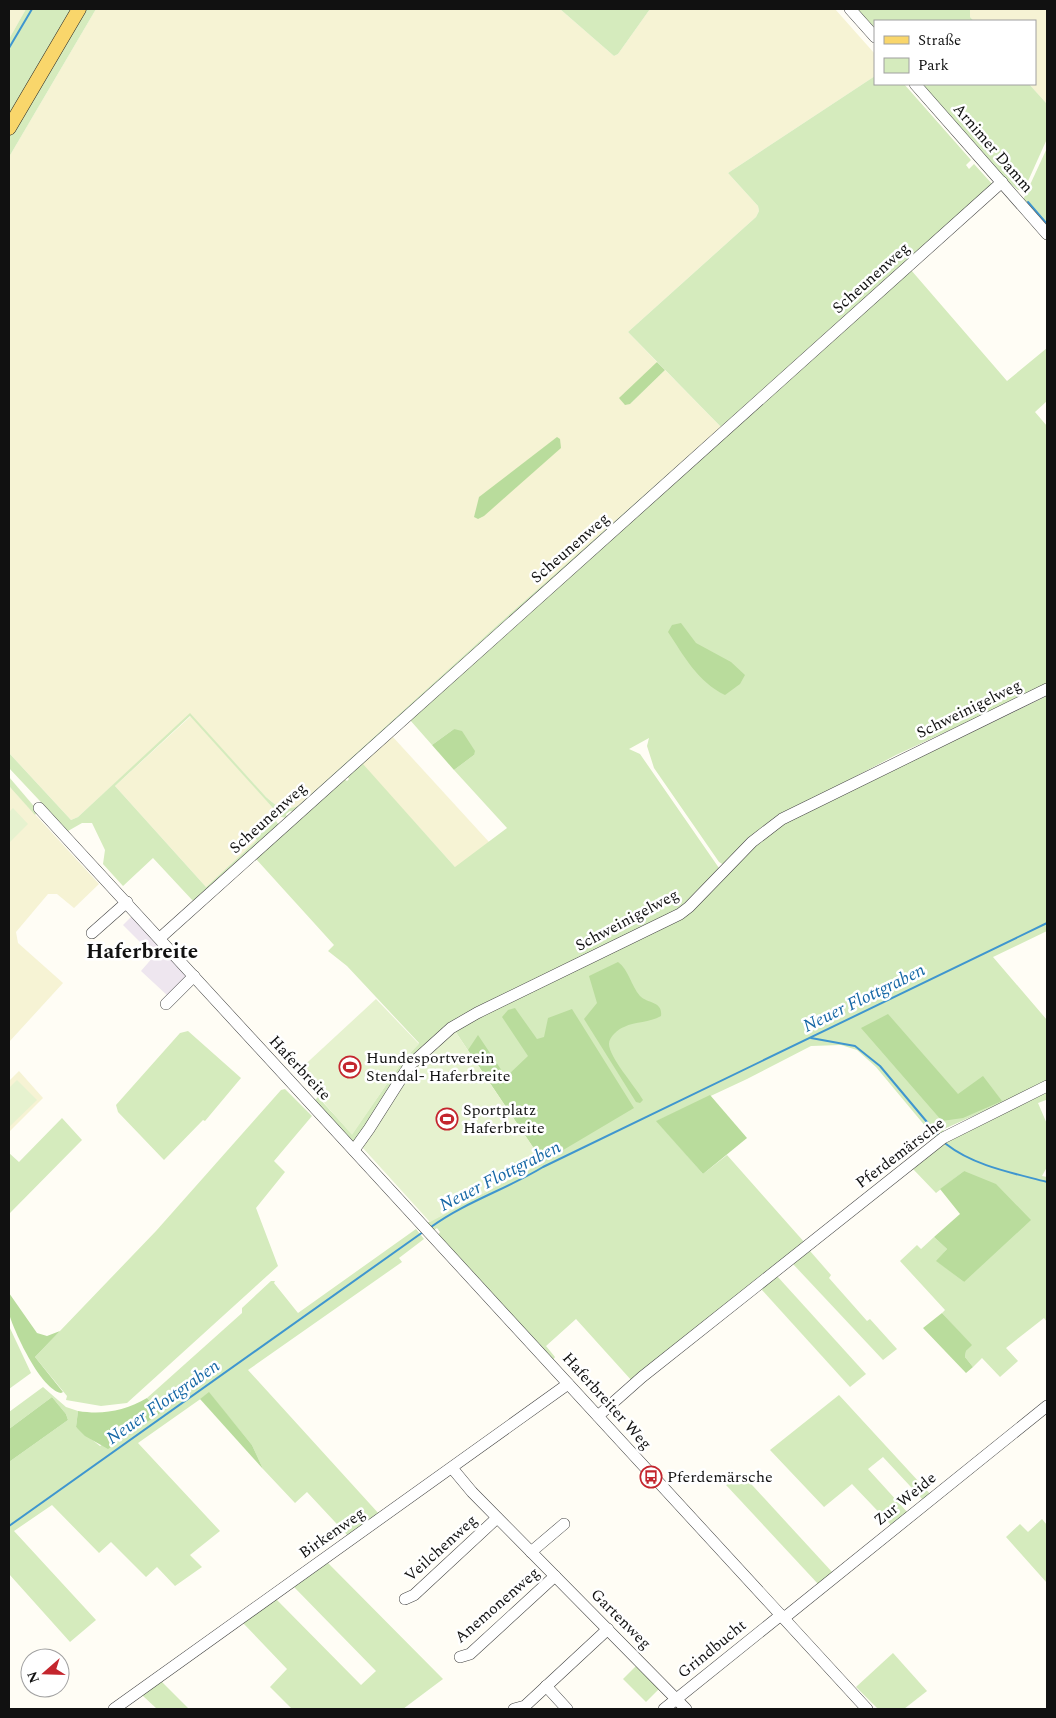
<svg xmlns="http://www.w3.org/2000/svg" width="1056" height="1718" font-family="Spectral,serif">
<rect width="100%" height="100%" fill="#fffdf5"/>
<!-- industrial -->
<path fill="#eee6ef" d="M132 916 187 975 168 996 141 971 154 956 123 925Z"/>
<!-- farmland -->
<g fill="#f6f3d4">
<path d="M9 9H26L9 39Z"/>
<path d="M96 9H560L614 56 618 54 650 9H835L875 54V76L728 173 758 206 759 211 756 217 628 332 657 362 630 404 665 370 721 427 503 620 299 805 289 810 281 809 266 797 190 714 78 817 71 820 9 753V157Z"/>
<path d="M970 9H1047V104L1029 84H1035V21H974L970 17Z"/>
<path d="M191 716 281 817 256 837 257 840 206 887 115 786Z"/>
<path d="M392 736 489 842 456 868 362 764Z"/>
<path d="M9 786 99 884 74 908 57 894H48L16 932 18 943 63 983 9 1042Z"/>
<path d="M19 1071 43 1098 9 1132V1081Z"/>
</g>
<!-- green -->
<g fill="#d5ebbd">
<path d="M26 9H73L9 118V39Z"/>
<path d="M84 9H96L9 157V136Z"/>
<path d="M560 9H650L618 54 614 56Z"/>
<path d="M854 9H970V17L974 21H875V32Z"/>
<path d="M875 76V84H904L971 160 966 165 969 169 974 164 993 185 294 812 290 811 286 814 287 818 281 817 190 716 115 786 206 887 257 840 255 838 276 821 279 825 194 902 153 858 123 886 103 864 105 850 92 823H82L68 831 9 768V753L71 820 78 817 190 713 266 797C278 807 284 813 299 805L503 620 721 427 628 332 756 217 759 211 758 206 728 173Z"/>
<path d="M920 84H1029L1047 104V139L1024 190H1018L1008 182Z"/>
<path d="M1047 148V230L1023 200Z"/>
<path d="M911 270 1007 381 1047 348V401L1035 412 1047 426V685L896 755 792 810 724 865 719 862 654 768 647 746 649 738 629 749 640 754 719 868 686 907 426 1045 358 1140 352 1142 315 1100 318 1097 352 1134 402 1062 419 1043 347 966 328 951 334 945 256 859 344 779 347 781 349 779 347 776 392 736 363 764 455 867 507 828 454 770 474 755 454 729 432 745 410 720Z"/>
<path d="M1047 696V931L993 957 1047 1020V1083L944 1129 943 1134 936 1139 876 1067 857 1050 841 1045 811 1046 747 1079 657 1121 703 1174 727 1155 805 1243 632 1381 576 1319 546 1346 555 1357 553 1360 438 1235 440 1232 437 1228 433 1231 427 1223 543 1162 455 1031 399 1086 415 1063 444 1035 678 918 758 840 788 821Z"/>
<path d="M9 777 38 811 35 815 9 786Z"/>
<path d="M188 1031 241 1078 205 1121 203 1120 164 1160 118 1112 116 1105 180 1033Z"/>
<path d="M285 1089 312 1116 274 1161 285 1172 256 1208 278 1266 127 1403 101 1406 66 1400 67 1396 35 1357 156 1231 281 1090Z"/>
<path d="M1047 1092V1103L1046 1100 1038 1103 1047 1124V1167L1042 1176 1047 1177V1322L1044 1318 1006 1348 1018 1361 1000 1377 982 1358 973 1367 965 1357 966 1351 971 1345 942 1313 945 1310 900 1261 917 1245 921 1249 934 1237 947 1249 937 1261 964 1282V1171L936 1193 913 1169 948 1141Z"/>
<path d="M62 1118 82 1140 9 1214V1153L19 1162Z"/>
<path d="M416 1229 424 1239 399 1258 402 1262 248 1370 380 1515 349 1537 307 1492 295 1503 263 1469 252 1445 209 1393 138 1443 220 1531 190 1555 202 1567 175 1586 157 1567 146 1577 111 1542 99 1553 52 1505 14 1531 96 1620 70 1642 9 1574V1462L68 1420 66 1414 52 1397 9 1429V1412L43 1387 66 1407 78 1411 76 1427 100 1446 159 1413 147 1398 242 1313V1308L271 1281H275L274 1283 298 1313Z"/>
<path d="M810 1251 831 1275 829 1278 867 1321 870 1319 897 1349 883 1360 793 1264Z"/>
<path d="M777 1276 866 1374 850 1387 761 1289Z"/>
<path d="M9 1326 31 1373 9 1389Z"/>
<path d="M839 1395 931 1495 924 1501 883 1457 868 1469 908 1513 892 1526 852 1484 824 1507 770 1450Z"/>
<path d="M741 1473 833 1573 819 1585 726 1485Z"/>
<path d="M1042 1519 1047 1525V1583L1006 1537 1020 1524 1028 1532Z"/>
<path d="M328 1563 443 1679 403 1709H292L270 1687 287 1669 243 1623 276 1599 361 1685 376 1671 294 1587Z"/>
<path d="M893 1653 927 1691 904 1709H878L856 1687Z"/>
<path d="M637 1665 660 1688 646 1702 623 1679Z"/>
<path d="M161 1681 189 1709H157L142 1695Z"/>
</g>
<!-- forest -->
<g fill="#b9dc9c">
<path d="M657 362 665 370 630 404 625 405 619 398Z"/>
<path d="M557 437 560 439 561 448 484 516 478 519 474 517 479 497Z"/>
<path d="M681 623 696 643 731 662 745 675 740 684 725 695C698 682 684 656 668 632L672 625Z"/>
<path d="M454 729 462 731 475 751 474 755 454 770 432 745Z"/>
<path d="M618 962C629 970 631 986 640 996 648 1004 663 1001 661 1016 649 1023 636 1021 624 1027 618 1029 609 1037 609 1044 609 1057 635 1086 643 1100L640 1103 636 1102 584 1019 597 1003 589 976Z"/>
<path d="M515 1008 537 1039 544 1037 548 1018 572 1009 634 1108 543 1162 468 1050 478 1035 506 1077 528 1056 502 1017 508 1010Z"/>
<path d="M888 1014 958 1094 983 1076 1002 1101 963 1118 942 1121 861 1028Z"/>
<path d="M710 1095 747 1138 703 1174 656 1121Z"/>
<path d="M964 1171 996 1184 1031 1220 964 1282 936 1261 947 1249 934 1237 960 1214 940 1189Z"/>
<path d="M9 1293 37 1333 47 1336 60 1331 35 1357 63 1392 61 1393C41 1389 16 1335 10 1317 7 1310 9 1300 9 1293Z"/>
<path d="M942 1313 972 1345 966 1351 965 1357 973 1367 966 1373 923 1328Z"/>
<path d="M209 1392 252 1445 263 1469 200 1399Z"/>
<path d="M52 1397 66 1414 68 1420 9 1462V1429Z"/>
<path d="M147 1398 160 1413 108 1449 85 1436 76 1427 78 1411C103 1415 124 1411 147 1398Z"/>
</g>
<!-- pitch -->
<g fill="#e6f2cf">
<path d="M13 808 28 824 9 843V812Z"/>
<path d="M376 999 419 1044 402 1062 352 1135 297 1072Z"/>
<path d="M455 1031 543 1162 430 1222 362 1147 399 1086 428 1054Z"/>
<path d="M17 1080 37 1100 9 1127V1088Z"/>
</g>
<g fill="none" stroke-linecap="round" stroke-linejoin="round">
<!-- stream -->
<g stroke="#3f96cf" stroke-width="2">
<path d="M9 48 32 9"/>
<path d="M1028 202 1047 224"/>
<path d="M811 1038 855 1046 880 1066 937 1134"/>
<path d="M946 1144C974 1166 1013 1173 1047 1182"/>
<path d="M431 1227C465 1202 507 1189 543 1167L1047 923"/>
<path d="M9 1526 423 1232"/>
</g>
<!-- minor casing -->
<g stroke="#444" stroke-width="12">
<g id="minor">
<path d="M850 9 875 37"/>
<path d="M915 84 1047 234"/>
<path d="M39 808 867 1709"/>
<path d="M92 933 127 902"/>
<path d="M160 938 1002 182"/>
<path d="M166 1004 194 976"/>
<path d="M354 1150 369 1129 409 1066 451 1028 477 1013 680 914 689 907 752 842 782 819 1047 689"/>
<path d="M598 1416 642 1377 943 1138 1047 1086"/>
<path d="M452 1468 472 1492 686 1709"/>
<path d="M531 1552 564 1524"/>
<path d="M405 1599 414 1595 497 1518"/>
<path d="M784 1618 1047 1406"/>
<path d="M460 1657 470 1654 555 1576"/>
<path d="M546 1686 567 1709"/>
<path d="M114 1709 568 1384"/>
<path d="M514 1709 525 1706 608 1629"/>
<path d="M664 1709 781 1615"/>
</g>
</g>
<!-- major casing -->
<g stroke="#222" stroke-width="15">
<path id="major" d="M9 128 79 9"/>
</g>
<!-- minor -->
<use href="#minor" stroke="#fff" stroke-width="11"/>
<!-- major -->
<use href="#major" stroke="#f9d66b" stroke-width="14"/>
</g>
<!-- icons -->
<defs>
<g id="stadium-ring" transform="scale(1.125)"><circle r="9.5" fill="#fff" stroke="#c4262e" stroke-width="1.5"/><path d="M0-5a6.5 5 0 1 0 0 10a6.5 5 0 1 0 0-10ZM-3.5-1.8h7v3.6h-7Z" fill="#c4262e"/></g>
<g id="bus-ring" transform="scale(1.125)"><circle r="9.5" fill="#fff" stroke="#c4262e" stroke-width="1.5"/><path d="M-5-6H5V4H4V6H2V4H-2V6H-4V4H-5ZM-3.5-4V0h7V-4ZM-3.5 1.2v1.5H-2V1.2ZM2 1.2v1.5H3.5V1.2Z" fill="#c4262e"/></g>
</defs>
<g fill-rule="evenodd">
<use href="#stadium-ring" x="350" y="1067"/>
<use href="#stadium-ring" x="447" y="1119"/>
<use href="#bus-ring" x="651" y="1477"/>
</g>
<g text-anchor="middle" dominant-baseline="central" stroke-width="5" stroke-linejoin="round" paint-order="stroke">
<!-- street labels -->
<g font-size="16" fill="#111" stroke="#fff">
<text transform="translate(993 148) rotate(49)">Arnimer Damm</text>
<text transform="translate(871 278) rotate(-42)">Scheunenweg</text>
<text transform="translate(570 548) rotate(-41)">Scheunenweg</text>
<text transform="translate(969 709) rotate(-26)">Schweinigelweg</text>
<text transform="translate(268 818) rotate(-42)">Scheunenweg</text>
<text transform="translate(627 920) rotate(-28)">Schweinigelweg</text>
<text transform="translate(300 1068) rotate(47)">Haferbreite</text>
<text transform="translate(900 1153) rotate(-37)">Pferdemärsche</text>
<text transform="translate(607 1401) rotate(48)">Haferbreiter Weg</text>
<text transform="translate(905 1499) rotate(-39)">Zur Weide</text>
<text transform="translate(332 1533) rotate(-35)">Birkenweg</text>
<text transform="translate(441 1548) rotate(-42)">Veilchenweg</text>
<text transform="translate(497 1605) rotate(-41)">Anemonenweg</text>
<text transform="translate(621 1619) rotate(45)">Gartenweg</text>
<text transform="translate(712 1649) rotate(-39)">Grindbucht</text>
</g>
<!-- poi labels -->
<g font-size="16" fill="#111" stroke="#fff" text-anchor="start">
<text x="366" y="1058">Hundesportverein<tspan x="366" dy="18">Stendal- Haferbreite</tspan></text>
<text x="463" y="1110">Sportplatz<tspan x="463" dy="18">Haferbreite</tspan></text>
<text x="667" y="1477">Pferdemärsche</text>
</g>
<!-- water labels -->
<g font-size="18" font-style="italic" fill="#1768a6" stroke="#fff">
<text transform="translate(864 998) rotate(-26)">Neuer Flottgraben</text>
<text transform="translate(500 1176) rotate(-27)">Neuer Flottgraben</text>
<text transform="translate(163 1402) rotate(-35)">Neuer Flottgraben</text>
</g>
<!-- district labels -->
<g font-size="21" font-weight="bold" fill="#111" stroke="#fff">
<text x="142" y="952">Haferbreite</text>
</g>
</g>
<!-- border -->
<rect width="1056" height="1718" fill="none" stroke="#111111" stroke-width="20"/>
<!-- legend -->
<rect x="874" y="20" width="162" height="65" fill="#ffffff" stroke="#a0a0a0"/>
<rect x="884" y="36" width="25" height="8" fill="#f9d66b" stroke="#a0a0a0"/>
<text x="918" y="45" font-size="15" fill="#111111">Straße</text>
<rect x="884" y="58" width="25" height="15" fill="#d5ebbd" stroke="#a0a0a0"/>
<text x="918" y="70" font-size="15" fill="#111111">Park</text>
<!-- north arrow -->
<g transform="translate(45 1673) rotate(250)"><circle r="24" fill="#ffffff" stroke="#a0a0a0"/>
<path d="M0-4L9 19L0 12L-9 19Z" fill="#c4262e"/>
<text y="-8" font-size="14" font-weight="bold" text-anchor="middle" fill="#111111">N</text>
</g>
</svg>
